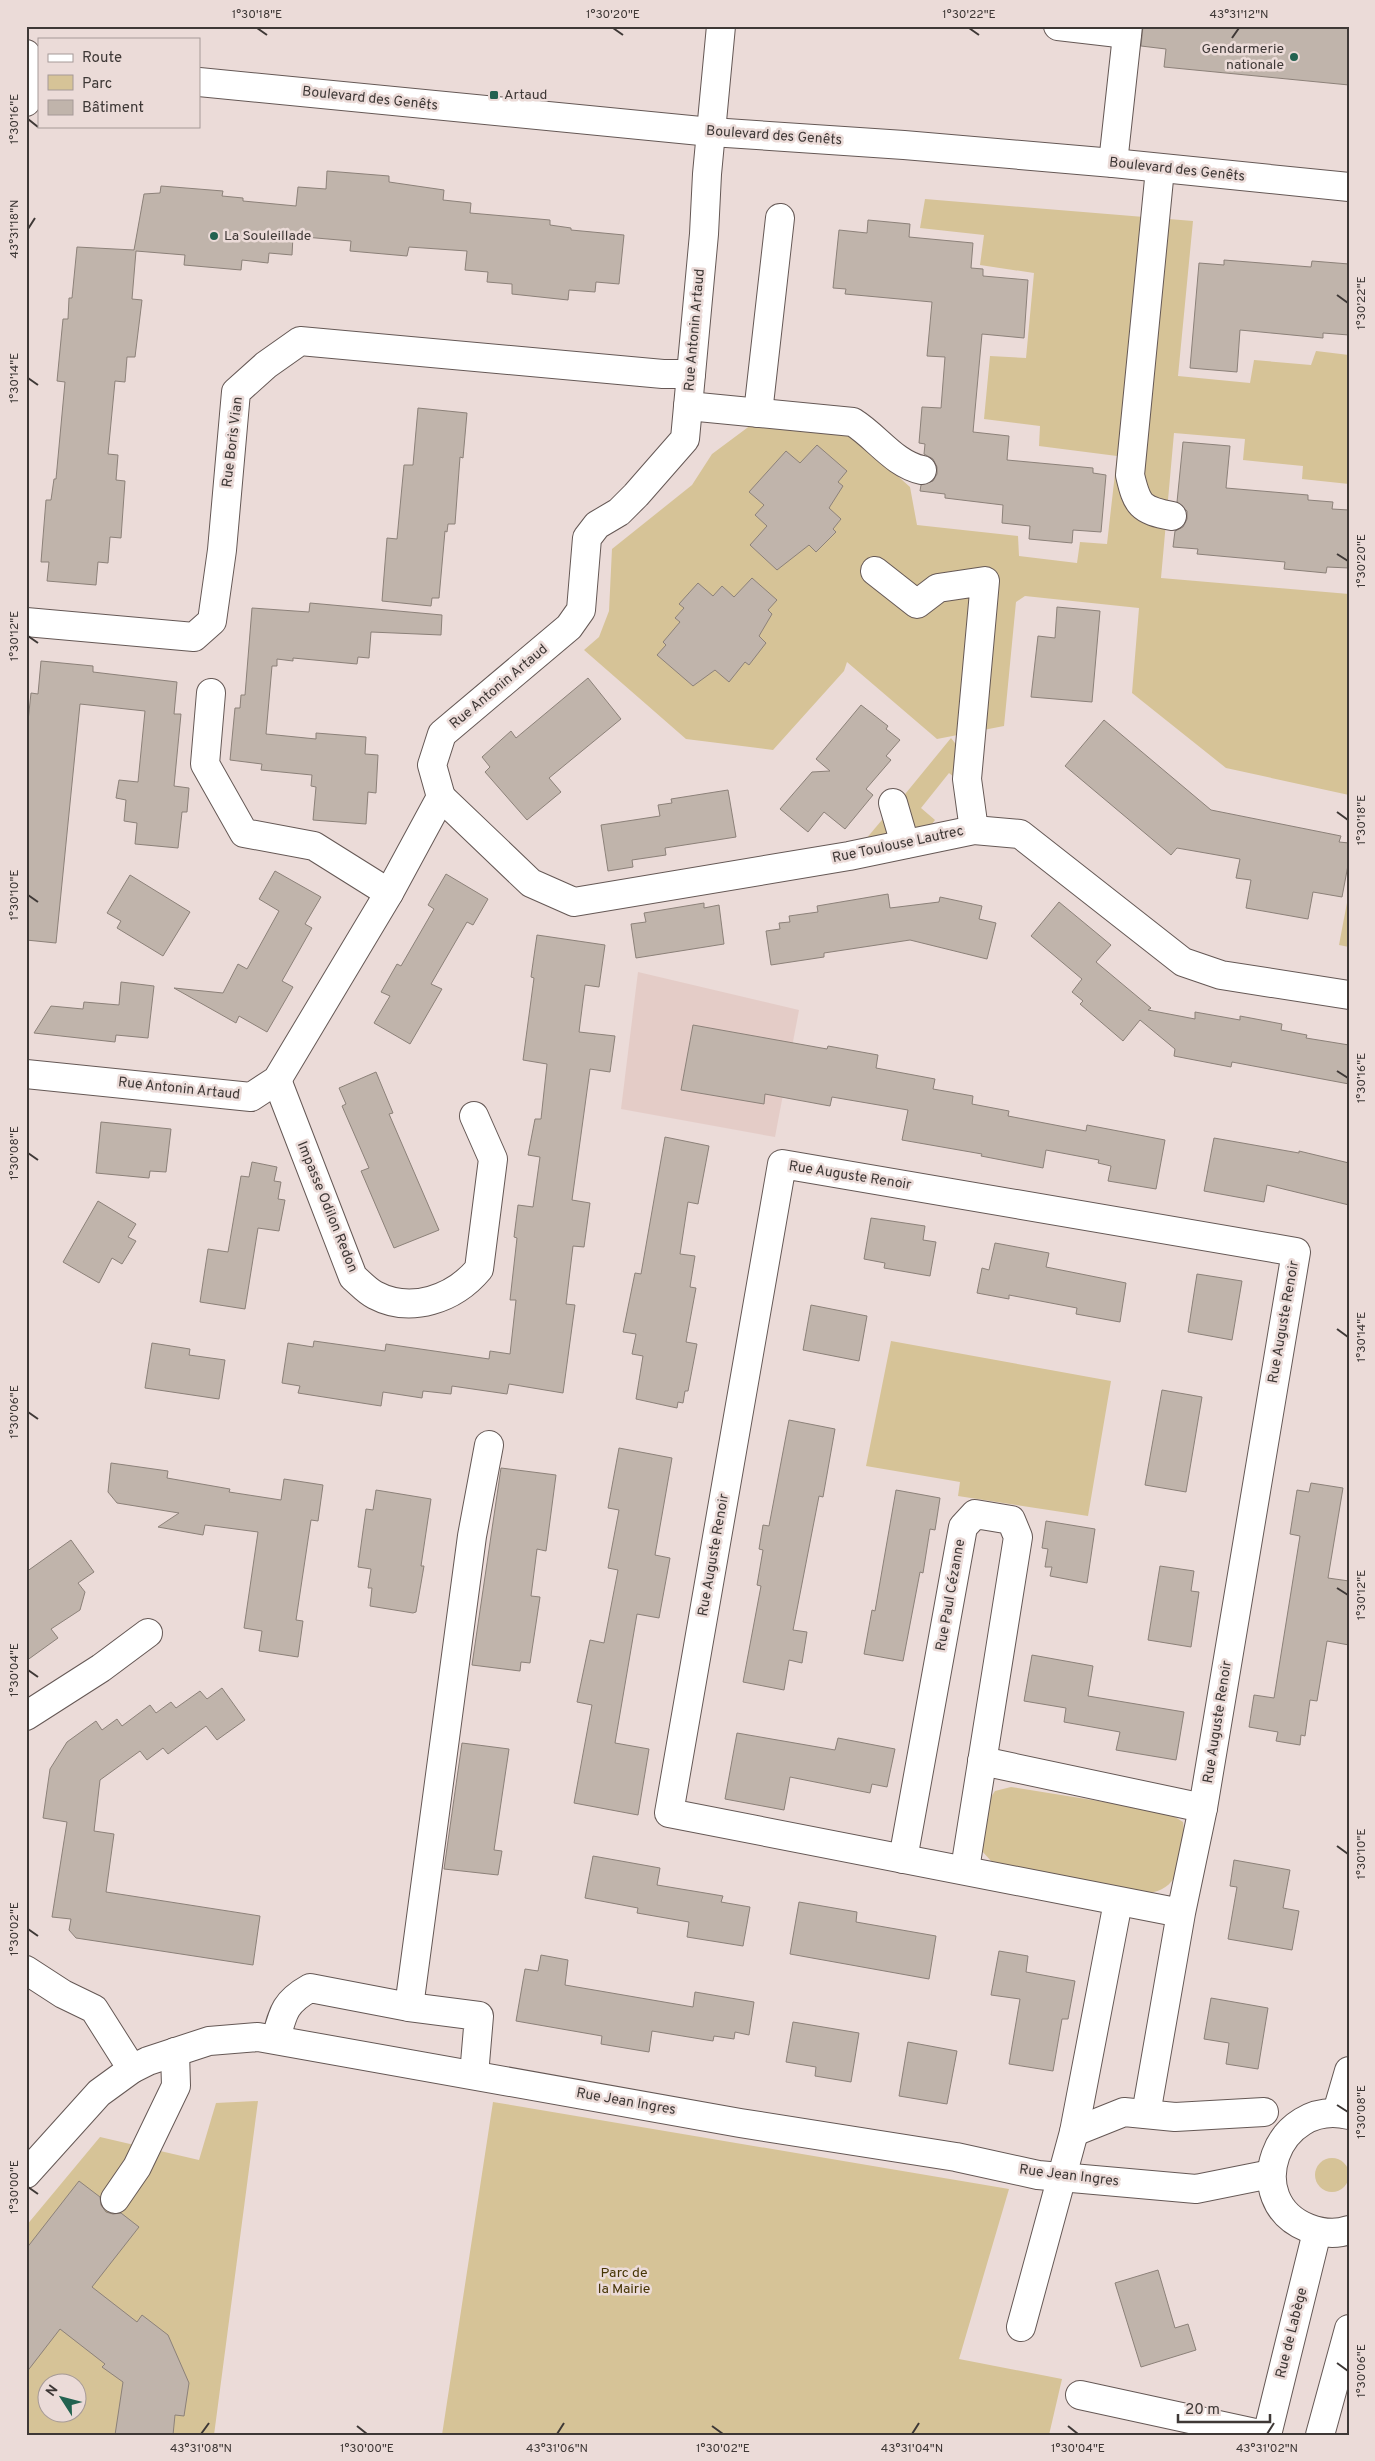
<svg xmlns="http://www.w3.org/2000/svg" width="1375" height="2461" font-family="Overpass,sans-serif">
<rect width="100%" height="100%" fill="#ebdbd8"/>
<!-- built -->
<path fill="#e4ccc7" d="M638 972 799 1010 775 1137 621 1109Z"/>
<!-- green -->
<g fill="#d6c397" fill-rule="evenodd">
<path d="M925 199 1193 221 1178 376 1250 383 1254 360 1311 365 1316 351 1349 355V484L1302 479 1303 466 1243 460 1245 439 1174 433 1161 578 1349 594V795L1226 768 1132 693 1139 608 1025 596 1016 602 1004 726 937 739 847 662 844 671 773 750 686 739 584 650 599 637 609 611 612 549 692 485 712 454 751 425 848 432 910 487 917 525 1018 536 1019 556 1077 563 1080 542 1107 544 1117 456 1039 446 1040 426 984 419 990 356 1026 358 1034 273 980 265 984 235 920 228Z"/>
<path d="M951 738 966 757 964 785 949 773 921 808 935 820 923 836 908 840 897 804Z"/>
<path d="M892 808 902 842 855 852Z"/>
<path d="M1349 892V947L1339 945Z"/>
<path d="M891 1341 1111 1381 1088 1516 958 1496 960 1482 866 1466Z"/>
<path d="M1011 1787 1167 1812 1183 1822C1187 1850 1182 1890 1148 1893L992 1862 981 1850 985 1806 995 1791Z"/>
<path d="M258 2101 214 2435H26V2226L100 2137 199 2160 216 2103ZM48 2384H78V2414H48Z"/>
<path d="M493 2102 1009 2189 959 2359 1062 2379 1049 2435H442Z"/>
<circle cx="1332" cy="2175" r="17"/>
</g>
<!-- building -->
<g fill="#c0b4ab" stroke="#8c8179">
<path d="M1143 26H1349V85L1164 67 1166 49 1141 46Z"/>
<path d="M327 171 389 176V182L444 190 443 200 471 203 470 213 550 220V225L571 228V230L624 235 619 284 596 282 595 292 569 290 568 300 512 294V284L487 282 488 272 465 270 467 251 409 247 407 256 350 251 351 241 293 236 292 255 269 253 268 263 242 260 241 270 184 265 185 255 136 251 132 299 142 300 135 357H127L125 382 115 381 108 454 118 455 116 480 125 481 121 538 110 537 108 563 98 562 96 585 47 581 49 562H41L46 500H51L54 479H56L65 382 57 381 63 319H68L69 298H72L77 247 134 250 144 194 160 193 161 186 223 191 222 196 243 198V201L296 206 298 187 326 189Z"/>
<path d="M868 220 910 224 909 237 973 243 971 268 983 269V276L1028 280 1024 338 982 334 973 432 1009 436 1007 460 1093 468V473L1106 475 1101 532 1073 530 1072 543 1029 539 1030 526 1002 523 1003 505 945 498V494L920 491 921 485 933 481 937 474V467L933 459 924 454 925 444 919 443 922 407 941 408 945 357 927 356 932 302 845 294 846 289 833 288 839 230 867 233Z"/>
<path d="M1224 260 1311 267 1312 261 1349 264V335L1323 333V338L1240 330 1237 372 1190 368 1199 263 1224 265Z"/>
<path d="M418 408 467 413 463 458 460 457 455 524H448L447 532 445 531 439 598H432L431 606 382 601 387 538 397 539 404 465H413Z"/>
<path d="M1183 442 1230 446 1226 488 1308 495V500L1333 502 1332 509 1349 510V568L1327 567 1326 573 1284 569 1285 562 1197 554 1198 549 1173 547 1175 531 1183 527 1187 519V511L1177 502Z"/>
<path d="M817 445 847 471 838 482 843 486 829 508 841 519 833 529 836 532 816 552 809 545 777 570 750 545 767 526 755 515 764 505 749 492 786 451 800 463Z"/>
<path d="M752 578 777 600 768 610 772 614 759 636 766 643 749 665 745 662 729 682 715 670 693 686 657 655 666 645 663 642 680 622 675 618 684 608 679 604 698 583 713 596 722 586 734 597Z"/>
<path d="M310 603 442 615 441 635 371 632 369 658 358 657 357 664 293 658V661L277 659V666H272L266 734 316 739V733L366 737 365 754 378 755 376 793 368 792 366 824 313 820 316 787 311 786 312 775 261 770 262 764 230 760 235 708H240L241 695H245L252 608 309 612Z"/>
<path d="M1057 607 1100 611 1092 702 1031 697 1038 636 1055 638Z"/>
<path d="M41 661 93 666V672L177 682 174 714H181L174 786 189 788 187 812H182L178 848 135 844 137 823 124 821 126 800 116 798 119 780 138 782 145 711 80 704 56 943 26 940V740L31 693 38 694Z"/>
<path d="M588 678 621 719 549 778 561 792 527 820 485 772 490 767 482 757 511 731 516 738Z"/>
<path d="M861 705 888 726 886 729 900 740 886 756 891 760 866 789 873 795 845 829 824 812 808 832 780 809 812 772 830 771 816 759Z"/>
<path d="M1104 720 1211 810 1341 836 1339 842 1349 843V860L1342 897 1313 892 1308 919 1246 908 1251 880 1236 878 1240 859 1177 848 1171 855 1065 766Z"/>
<path d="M728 790 736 837 665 848 666 855 632 860 633 867 608 871 601 825 660 816 658 805 672 803 671 799Z"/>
<path d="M275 871 321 897 305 924 312 928 282 981 293 987 267 1032 239 1016 236 1023 174 988 223 993 238 964 247 969 279 911 259 899Z"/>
<path d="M446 874 488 899 473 925 467 922 431 984 442 989 410 1044 374 1023 390 996 381 992 397 964 401 966 434 909 428 905Z"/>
<path d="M130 875 190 912 163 956 117 928 121 921 107 913Z"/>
<path d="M888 894 890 908 939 902 940 897 982 906 979 919 996 923 987 959 910 940 824 953V957L771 965 766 931 780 929 779 923 790 922 789 916 818 912 817 906Z"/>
<path d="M1059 902 1111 945 1096 962 1151 1008 1148 1010 1195 1019V1012L1240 1020V1016L1282 1024 1281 1030 1307 1035 1306 1038 1349 1045V1084L1232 1062 1231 1067 1174 1056 1175 1049 1140 1020 1123 1041 1080 1004 1083 1001 1072 992 1082 979 1031 936Z"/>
<path d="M704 903V908L719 905 724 944 636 958 631 924 646 922 644 913Z"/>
<path d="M537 935 605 945 599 987 585 985 579 1032 615 1036 610 1072 590 1069 572 1200 590 1203 584 1247 573 1246 566 1304 575 1305 563 1393 509 1384 507 1394 452 1386 451 1394 423 1391 422 1398 383 1392 381 1406 298 1393 300 1386 282 1383 288 1343 313 1347 314 1341 385 1351 386 1344 489 1359 490 1351 510 1354 516 1300H510L517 1238 514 1237 518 1205 533 1207 540 1157 528 1155 535 1119H541L547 1064 523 1060 534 978 531 977Z"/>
<path d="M121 982 154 986 148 1038 116 1035 115 1042 34 1033 51 1006 83 1009 84 1002 119 1005Z"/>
<path d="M693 1025 827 1049 828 1046 878 1055 876 1068 935 1079 933 1089 973 1096 972 1104 1009 1111 1008 1116 1086 1131 1087 1125 1165 1140 1156 1189 1108 1181 1111 1166 1098 1163 1099 1160 1046 1150 1043 1168 981 1156 982 1154 902 1140 908 1110 832 1097 830 1106 765 1094 764 1104 681 1090Z"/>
<path d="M376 1072 393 1113 389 1114 439 1230 394 1248 361 1171 369 1168 342 1106 346 1104 339 1088Z"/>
<path d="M101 1122 171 1129 166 1172 150 1171 149 1178 96 1173Z"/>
<path d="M665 1137 709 1146 698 1204 688 1202 680 1254 695 1256 690 1287 696 1288 686 1342 697 1344 688 1391H685L683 1403 678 1402 677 1408 636 1399 643 1356 632 1354 636 1334 623 1332 635 1273 641 1274Z"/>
<path d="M1214 1138 1299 1153V1151L1349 1163V1205L1267 1185 1264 1202 1204 1191Z"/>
<path d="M252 1162 277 1167 274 1181 281 1182 278 1199 285 1200 279 1231 258 1228 245 1309 200 1302 208 1249 228 1252 241 1176 249 1177Z"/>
<path d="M98 1201 136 1224 128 1237 136 1241 122 1264 112 1258 99 1283 63 1262Z"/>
<path d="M871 1218 925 1226 923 1240 936 1242 930 1276 884 1268 885 1263 864 1259Z"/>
<path d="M995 1243 1049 1253 1046 1267 1126 1283 1120 1322 1076 1314 1077 1308 1009 1295V1299L977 1293 982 1268 989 1270Z"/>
<path d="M1197 1274 1242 1281 1232 1340 1188 1332Z"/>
<path d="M811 1305 867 1316 859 1361 803 1350Z"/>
<path d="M152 1343 190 1349 189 1355 225 1360 219 1399 145 1388Z"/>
<path d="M1162 1390 1202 1397 1186 1492 1145 1485Z"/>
<path d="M789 1420 835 1429 823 1497 819 1496 793 1630 807 1632 802 1663 789 1660 784 1690 743 1682 761 1586 757 1585 763 1550 759 1549 763 1525 769 1526Z"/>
<path d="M619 1448 672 1458 655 1555 670 1558 659 1618 637 1614 615 1743 649 1749 638 1815 574 1803 592 1705 577 1702 590 1640 604 1643 618 1570 608 1568 619 1510 608 1508Z"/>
<path d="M111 1463 168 1471 167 1478 230 1489 229 1492 281 1500 284 1479 323 1485 318 1521 311 1520 296 1620 303 1621 298 1657 259 1651 262 1631 244 1628 258 1532 205 1525 203 1535 158 1527 179 1513 117 1503 108 1492Z"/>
<path d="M501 1468 556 1475 546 1551 537 1549 531 1596 540 1597 530 1663 521 1662 520 1671 472 1665Z"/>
<path d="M1311 1483 1343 1488 1328 1578 1349 1581V1645L1327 1641 1317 1701 1310 1700 1305 1736 1301 1735 1300 1745 1276 1741 1278 1732 1249 1727 1254 1695 1274 1698 1300 1536 1290 1534 1297 1490 1309 1492Z"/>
<path d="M376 1490 431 1499 421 1566H424L416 1612 413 1613 370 1606 372 1588H368L371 1569 358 1567 366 1509 373 1510Z"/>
<path d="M896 1490 940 1498 935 1530 930 1529 923 1573 920 1572 903 1661 864 1654 872 1610 875 1611Z"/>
<path d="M1046 1521 1095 1529 1087 1583 1050 1576 1052 1567H1045L1048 1549 1042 1548Z"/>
<path d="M71 1540 94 1572 78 1583 85 1592 80 1610 51 1629 58 1638 26 1661V1572Z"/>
<path d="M1160 1566 1194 1571 1191 1591 1199 1592 1191 1647 1148 1640Z"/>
<path d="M1032 1655 1093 1666 1088 1696 1184 1712 1176 1760 1116 1750 1120 1732 1064 1722 1066 1708 1024 1701Z"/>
<path d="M222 1688 245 1720 217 1740 206 1726 168 1754 163 1748 147 1760 140 1751 100 1780 94 1831 114 1834 106 1892 260 1916 253 1965 76 1938 69 1930 71 1919 52 1917 67 1822 43 1818 50 1769 67 1742 96 1721 102 1730 117 1719 122 1726 150 1705 156 1713 171 1702 176 1708 200 1691 207 1699Z"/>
<path d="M737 1733 835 1750 838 1738 895 1749 887 1787 872 1784 870 1793 790 1777 784 1810 725 1799Z"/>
<path d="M462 1743 509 1749 494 1850 502 1851 498 1875 444 1869Z"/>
<path d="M593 1856 660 1868 657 1885 723 1896 721 1902 750 1907 743 1946 687 1937 689 1922 637 1913 638 1908 585 1898Z"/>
<path d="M1234 1860 1290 1870 1283 1908 1299 1911 1292 1950 1228 1939 1237 1887 1230 1886Z"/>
<path d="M799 1902 857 1912 856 1922 936 1936 929 1979 790 1954Z"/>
<path d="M999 1951 1028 1956 1026 1972 1075 1981 1068 2019H1062L1053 2071 1009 2064 1020 1999 991 1995Z"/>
<path d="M541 1955 568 1960 565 1985 693 2007 695 1992 754 2002 749 2035 735 2032 734 2039 714 2036 713 2041 652 2031 649 2052 601 2044 602 2036 516 2021 525 1969 538 1971Z"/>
<path d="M1211 1998 1268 2008 1258 2069 1226 2064 1229 2043 1204 2039Z"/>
<path d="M793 2022 859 2033 851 2082 815 2076 816 2067 786 2062Z"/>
<path d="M908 2042 957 2051 947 2104 899 2096Z"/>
<path d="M79 2181 100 2197 101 2205 106 2212 113 2214 121 2213 139 2227 92 2287 137 2322 142 2315 168 2335 189 2383 184 2416 175 2415 173 2435H115L123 2382 102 2367 105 2364 60 2329 26 2373V2249Z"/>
<path d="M1158 2270 1175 2328 1188 2324 1196 2350 1141 2367 1115 2283Z"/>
</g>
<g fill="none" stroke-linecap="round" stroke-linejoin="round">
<!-- minor casing -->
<g stroke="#655855" stroke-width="30">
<g id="minor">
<path d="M1058 26 1127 34"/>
<path d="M26 54C39 69 38 87 26 102"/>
<path d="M199 82 711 132 904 145 1113 163 1349 187"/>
<path d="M1113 163 1128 26"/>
<path d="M1160 169 1130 475C1137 505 1140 510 1172 516"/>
<path d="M688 406 853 422C877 437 894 464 922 470"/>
<path d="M758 413 780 218"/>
<path d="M875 571 917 604 938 588 985 581 967 779 974 830"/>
<path d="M26 622 194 637 212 621 222 550 236 392 266 365 300 341 663 374H691"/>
<path d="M211 693 205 764 244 833 314 846 389 893"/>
<path d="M441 797 531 883 574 902 849 856 974 830 1020 834 1183 962 1221 975 1349 995"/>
<path d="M893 803 905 844"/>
<path d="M26 1074 251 1097 277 1080 389 893 441 797 432 765 442 734 569 627 581 610 587 538 597 525 619 512 636 495 685 439 704 234 707 174 721 26"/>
<path d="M277 1080 353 1277C360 1283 367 1291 375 1295 411 1314 454 1299 479 1269L493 1159 474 1116"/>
<path d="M26 1716 101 1668 148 1633"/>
<path d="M982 1761 1203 1808"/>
<path d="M903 1859 963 1527 975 1514 1011 1520 1018 1537 965 1869"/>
<path d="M26 1970 63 1994 94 2009 132 2069"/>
<path d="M409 2007 472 1536 489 1445"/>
<path d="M276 2039C283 2012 285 2002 310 1988L409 2007 479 2016 474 2075"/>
<path d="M1337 2112 1349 2071"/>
<path d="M1146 2114 1181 1913 669 1813 782 1164 1296 1252 1203 1808 1181 1913"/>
<path d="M1349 2115C1276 2098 1240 2201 1308 2228 1321 2233 1335 2235 1349 2230"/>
<path d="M1074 2132 1124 2112 1175 2117 1264 2112"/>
<path d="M26 2174 99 2093 132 2069 148 2061 209 2041 258 2037 740 2123 956 2157 1038 2175 1196 2189 1271 2174"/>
<path d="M115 2199 137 2167 176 2086 175 2052"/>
<path d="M1021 2327 1074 2132 1118 1902"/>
<path d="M1080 2395 1264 2435"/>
<path d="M1267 2435 1317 2232"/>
<path d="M1320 2435 1349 2329"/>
</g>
</g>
<!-- minor -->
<use href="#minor" stroke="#fff" stroke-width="28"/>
</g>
<!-- ticks -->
<path fill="none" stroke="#3e3836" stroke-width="2" d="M257 28 267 35M613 28 623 35M969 28 979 35M1232 38 1239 28M28 119 38 127M28 229 35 218M1337 295 1348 303M28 378 38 385M1337 554 1348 561M28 636 38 643M1337 812 1348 820M28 895 38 902M1337 1071 1348 1078M28 1153 38 1160M1337 1329 1348 1337M28 1412 38 1419M1337 1588 1348 1595M28 1670 38 1677M1337 1846 1348 1854M28 1929 38 1936M1337 2105 1348 2112M28 2187 38 2194M1337 2363 1348 2371M357 2426 367 2434M712 2426 723 2434M1068 2426 1078 2434M201 2434 209 2423M557 2434 564 2423M912 2434 919 2423M1267 2434 1274 2423"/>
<!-- markers -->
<g fill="#226250" stroke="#ebdbd8" stroke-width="2">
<circle cx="1294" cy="57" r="5"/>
<rect x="489" y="90" width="10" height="10" rx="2.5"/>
<circle cx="214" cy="236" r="5"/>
</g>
<g text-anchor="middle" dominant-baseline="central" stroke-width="5" stroke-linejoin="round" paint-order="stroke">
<!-- poi labels -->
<g font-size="14" fill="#3e3836" stroke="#ebdbd8" text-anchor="start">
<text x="1284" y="49" text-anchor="end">Gendarmerie<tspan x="1284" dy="16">nationale</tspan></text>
<text x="504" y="95">Artaud</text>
<text x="224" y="236">La Souleillade</text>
</g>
<!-- street labels -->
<g font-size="14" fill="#3e3836" stroke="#ebdbd8">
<text transform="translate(370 99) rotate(6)">Boulevard des Genêts</text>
<text transform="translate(774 136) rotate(4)">Boulevard des Genêts</text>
<text transform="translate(1177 170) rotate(6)">Boulevard des Genêts</text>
<text transform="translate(695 330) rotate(-85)">Rue Antonin Artaud</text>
<text transform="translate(233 442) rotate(-83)">Rue Boris Vian</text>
<text transform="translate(499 687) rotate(-40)">Rue Antonin Artaud</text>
<text transform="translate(898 845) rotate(-12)">Rue Toulouse Lautrec</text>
<text transform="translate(179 1089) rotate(6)">Rue Antonin Artaud</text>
<text transform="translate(850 1176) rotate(9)">Rue Auguste Renoir</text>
<text transform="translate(327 1207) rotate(68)">Impasse Odilon Redon</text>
<text transform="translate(1284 1322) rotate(-80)">Rue Auguste Renoir</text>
<text transform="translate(714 1555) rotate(-80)">Rue Auguste Renoir</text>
<text transform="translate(951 1595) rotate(-80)">Rue Paul Cézanne</text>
<text transform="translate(1218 1722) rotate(-81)">Rue Auguste Renoir</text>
<text transform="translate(626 2102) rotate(10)">Rue Jean Ingres</text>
<text transform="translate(1069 2176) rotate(7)">Rue Jean Ingres</text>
<text transform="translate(1292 2333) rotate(-76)">Rue de Labège</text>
</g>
<!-- park labels -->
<g font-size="14" fill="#453404" stroke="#ebdbd8">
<text x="624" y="2273">Parc de<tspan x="624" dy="16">la Mairie</tspan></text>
</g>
</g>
<!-- border -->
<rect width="1375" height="2461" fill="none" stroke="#ebdbd8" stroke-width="55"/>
<!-- legend -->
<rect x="38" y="38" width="162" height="90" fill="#ebdbd8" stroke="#a69a97"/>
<rect x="48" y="54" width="25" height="8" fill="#ffffff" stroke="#a69a97"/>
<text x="82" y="62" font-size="15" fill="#3e3836">Route</text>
<rect x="48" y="75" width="25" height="15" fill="#d6c397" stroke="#a69a97"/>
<text x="82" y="88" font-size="15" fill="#3e3836">Parc</text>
<rect x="48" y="100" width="25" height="15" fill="#c0b4ab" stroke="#a69a97"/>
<text x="82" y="112" font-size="15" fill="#3e3836">Bâtiment</text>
<!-- north arrow -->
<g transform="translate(62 2398) rotate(306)"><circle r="24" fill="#ebdbd8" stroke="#a69a97"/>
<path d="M0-4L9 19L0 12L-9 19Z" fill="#226250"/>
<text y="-8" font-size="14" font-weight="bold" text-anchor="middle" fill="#3e3836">N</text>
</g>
<!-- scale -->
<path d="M1178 2414v8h92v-8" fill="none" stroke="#3e3836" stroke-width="2.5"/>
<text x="1185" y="2414" font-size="15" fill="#3e3836" stroke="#ebdbd8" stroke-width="4" paint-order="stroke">20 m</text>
<rect x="28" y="28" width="1320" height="2406" fill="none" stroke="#3e3836" stroke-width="2"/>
<g font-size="12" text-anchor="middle" fill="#3e3836">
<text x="257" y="18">1°30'18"E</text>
<text x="613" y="18">1°30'20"E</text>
<text x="969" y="18">1°30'22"E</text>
<text x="1239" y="18">43°31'12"N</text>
<text transform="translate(14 119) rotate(-90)" y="4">1°30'16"E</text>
<text transform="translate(14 229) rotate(-90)" y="4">43°31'18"N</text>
<text transform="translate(1361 303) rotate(-90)" y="4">1°30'22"E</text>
<text transform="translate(14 378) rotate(-90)" y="4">1°30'14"E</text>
<text transform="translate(1361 561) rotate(-90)" y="4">1°30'20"E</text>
<text transform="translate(14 636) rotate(-90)" y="4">1°30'12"E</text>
<text transform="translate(1361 820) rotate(-90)" y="4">1°30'18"E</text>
<text transform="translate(14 895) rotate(-90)" y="4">1°30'10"E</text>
<text transform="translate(1361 1078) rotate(-90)" y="4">1°30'16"E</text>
<text transform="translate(14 1153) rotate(-90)" y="4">1°30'08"E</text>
<text transform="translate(1361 1337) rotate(-90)" y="4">1°30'14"E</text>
<text transform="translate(14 1412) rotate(-90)" y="4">1°30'06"E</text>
<text transform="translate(1361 1595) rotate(-90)" y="4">1°30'12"E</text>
<text transform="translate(14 1670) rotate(-90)" y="4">1°30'04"E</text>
<text transform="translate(1361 1854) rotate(-90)" y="4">1°30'10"E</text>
<text transform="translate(14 1929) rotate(-90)" y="4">1°30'02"E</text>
<text transform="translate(1361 2112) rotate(-90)" y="4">1°30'08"E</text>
<text transform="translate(14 2187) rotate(-90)" y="4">1°30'00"E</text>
<text transform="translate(1361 2371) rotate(-90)" y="4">1°30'06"E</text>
<text x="201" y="2452">43°31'08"N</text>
<text x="367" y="2452">1°30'00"E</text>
<text x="557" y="2452">43°31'06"N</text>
<text x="723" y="2452">1°30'02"E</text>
<text x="912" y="2452">43°31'04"N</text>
<text x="1078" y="2452">1°30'04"E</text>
<text x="1267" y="2452">43°31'02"N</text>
</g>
</svg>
